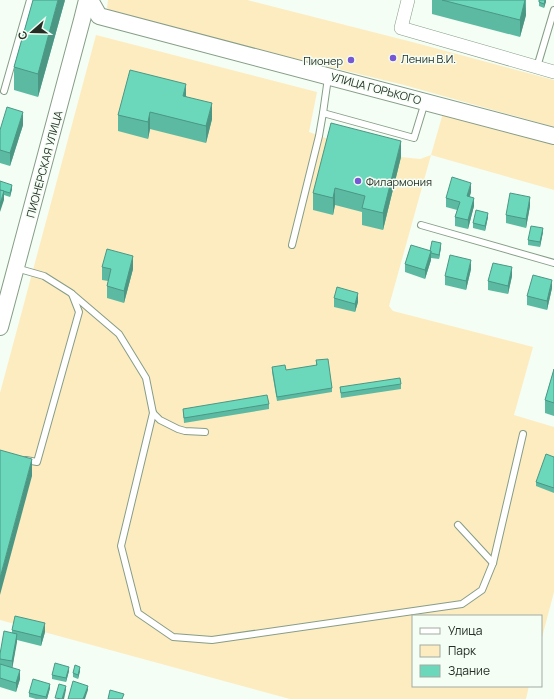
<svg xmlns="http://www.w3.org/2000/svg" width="554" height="699" font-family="Manrope,sans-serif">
<rect width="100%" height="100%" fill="#f4fef4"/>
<!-- green -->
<g fill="#fdecc0">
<path d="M108 0H247L416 43 554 80V127L404 85 116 15 107 8Z"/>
<path d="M96 35 317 92 309 132 331 140 401 157 420 159 431 155 443 113 554 144V190L431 155 389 306 393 311 533 347 514 415 554 427V592L541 641V616H413V686H529L526 699H290L0 620V393Z"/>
</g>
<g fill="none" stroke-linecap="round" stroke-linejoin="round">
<!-- service casing -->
<g stroke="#869d87" stroke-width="8">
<g id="service">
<path d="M537 67 554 10"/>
<path d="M328 78 323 113 414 138 425 102"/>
<path d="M4 91 30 0"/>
<path d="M421 225 554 263"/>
<path d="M292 245 319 136 323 113"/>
<path d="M16 268 44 276 71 293 119 334 146 378 153 413 160 420 178 429 185 431 205 432"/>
<path d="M153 413 121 546 138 613 173 637 212 640 462 604 482 590 493 563 523 434"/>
<path d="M26 460 37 462 79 312 72 294"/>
<path d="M458 525 493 563"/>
</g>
</g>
<!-- minor casing -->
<g stroke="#869d87" stroke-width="14">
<path id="minor" d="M408 0 401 28 554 72"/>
</g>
<!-- tertiary casing -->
<g stroke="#869d87" stroke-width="18">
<g id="tertiary">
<path d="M90 0 99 16 554 136"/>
<path d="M0 327 82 20 87 0"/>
</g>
</g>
<!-- service -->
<use href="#service" stroke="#fff" stroke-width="6"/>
<!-- minor -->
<use href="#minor" stroke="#fff" stroke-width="13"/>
<!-- tertiary -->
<use href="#tertiary" stroke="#fff" stroke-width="16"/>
</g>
<!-- wall -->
<g fill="#5cbaa2">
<path d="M65 0 38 97 14 90V67Z"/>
<path d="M432 0H526V15L520 37 432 14Z"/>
<path d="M546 0 544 8 539 6V2Z"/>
<path d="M186 96 212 119 206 143 150 129 148 139 118 131V115Z"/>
<path d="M23 125 10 166 0 163V130Z"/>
<path d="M401 157 383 230 362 225V212L335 205 333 215 313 210V193Z"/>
<path d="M0 181 12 189 10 197 4 195V200Z"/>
<path d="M471 192 470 196 474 206 468 229 455 226V217L457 210 446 207V198Z"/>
<path d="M530 206 526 228 506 223V215Z"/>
<path d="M488 217 485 231 473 228V223Z"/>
<path d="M543 232 540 247 528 245V240Z"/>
<path d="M441 247 439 259 431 258V260L425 279 405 272V264L430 251Z"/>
<path d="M102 267 133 269 124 303 107 298V286L108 281 102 280Z"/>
<path d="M471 269 466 290 445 285V276Z"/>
<path d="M512 276 508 294 488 290V281Z"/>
<path d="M552 288 547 310 527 305V296Z"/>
<path d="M334 298 358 302 355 312 334 307Z"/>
<path d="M316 360 332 388V392L277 401 272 372V367L286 370 316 366Z"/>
<path d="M554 369V416L545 413V400Z"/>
<path d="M401 384V389L341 398 340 387Z"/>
<path d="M269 404V409L184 423 183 409Z"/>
<path d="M554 457V493L536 486V482Z"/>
<path d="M12 630 45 632 41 646 17 640 12 668 20 679 16 692 0 687V654L12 633Z"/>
<path d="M69 671 66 682 52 679V675Z"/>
<path d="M80 671 78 679 73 677V673Z"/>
<path d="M50 688 47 699H36L29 697V693Z"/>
</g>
<!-- shaded-wall -->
<g fill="#4b9784">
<path d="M58 0H65L38 97V74Z"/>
<path d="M525 0 526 15 520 37V20Z"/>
<path d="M545 0H546V2L544 8V4Z"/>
<path d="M186 84V101L183 96Z"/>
<path d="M212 103V119L206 143V126Z"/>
<path d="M23 112V125L10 166V153Z"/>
<path d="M150 112V129L148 139V122Z"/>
<path d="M401 141V157L383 230V213Z"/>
<path d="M471 183V192L467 204V196Z"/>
<path d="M12 185V189L10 197V193Z"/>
<path d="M335 188V205L333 215V198Z"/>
<path d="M4 191V200L0 212V204Z"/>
<path d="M530 197V206L526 228V219Z"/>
<path d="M474 198V206L468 229V220Z"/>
<path d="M488 213V217L485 231V226Z"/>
<path d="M543 228V232L540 247V242Z"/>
<path d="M441 243V247L439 259V255Z"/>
<path d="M431 251V260L425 279V270Z"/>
<path d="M133 256V269L124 303V291Z"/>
<path d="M471 260V269L466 290V281Z"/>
<path d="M512 267V276L508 294V286Z"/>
<path d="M552 280V288L547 310V301Z"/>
<path d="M358 293V302L355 312V304Z"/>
<path d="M32 459V476L0 595V578Z"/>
<path d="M45 623V632L41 646V637Z"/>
<path d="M17 634V642L12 670V661Z"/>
<path d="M69 667V671L66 682V678Z"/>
<path d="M80 667V671L78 679V675Z"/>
<path d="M20 670V679L16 692V683Z"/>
<path d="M50 684V688L47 699H46Z"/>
<path d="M66 686V690L64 699H62Z"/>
<path d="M88 686V690L85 699H83Z"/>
</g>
<!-- building -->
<g fill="#6bd8bc" stroke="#4b9784">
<path d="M33 0H58L38 74 14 67Z"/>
<path d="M442 0H525L520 20Z"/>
<path d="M539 0H545L544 4 539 2Z"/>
<path d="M130 70 186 84 183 96 212 103 206 126 150 112 148 122 118 115Z"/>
<path d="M7 107 23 112 10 153 0 150V130Z"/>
<path d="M331 123 401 141 383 213 362 208 365 196 335 188 333 198 313 193Z"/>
<path d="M452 177 471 183 467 196 474 198 468 220 455 217 460 202 446 198Z"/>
<path d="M0 181 12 185 10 193 0 190Z"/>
<path d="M0 190 4 191 0 204Z"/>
<path d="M510 193 530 197 526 219 506 215Z"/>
<path d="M476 210 488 213 485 226 473 223Z"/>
<path d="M531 226 543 228 540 242 528 240Z"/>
<path d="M432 241 441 243 439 255 431 253V251H430Z"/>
<path d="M411 245 431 251 425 270 405 264Z"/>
<path d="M107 249 133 256 124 291 107 286 111 269 102 267Z"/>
<path d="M450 255 471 260 466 281 445 276Z"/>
<path d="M493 263 512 267 508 286 488 281Z"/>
<path d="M533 275 552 280 547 301 527 296Z"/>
<path d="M337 287 358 293 355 304 334 298Z"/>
<path d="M328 359 332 388 277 397 272 367 285 365 286 370 317 365 316 360Z"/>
<path d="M554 369V403L545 400Z"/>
<path d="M400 378 401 384 341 393 340 387Z"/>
<path d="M267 395 269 404 184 418 183 409Z"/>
<path d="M0 450 32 459 0 578Z"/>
<path d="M546 454 554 457V488L536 482Z"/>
<path d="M15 616 45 623 41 637 12 630Z"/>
<path d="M4 631 17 634 12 661 0 659V654Z"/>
<path d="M55 663 69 667 66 678 52 675Z"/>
<path d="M0 664 20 670 16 683 0 678Z"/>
<path d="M75 665 80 667 78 675 73 673Z"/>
<path d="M33 679 50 684 46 697 29 693Z"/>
<path d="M73 681 88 686 83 699H68Z"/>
<path d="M59 684 66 686 62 699 55 698Z"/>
<path d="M110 690 124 694 122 699H108Z"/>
</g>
<!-- markers -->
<g fill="#7558d2" stroke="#f4fef4" stroke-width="1.5">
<circle cx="393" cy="58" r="4"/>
<circle cx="351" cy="60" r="4"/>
<circle cx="358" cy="181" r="4"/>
</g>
<g text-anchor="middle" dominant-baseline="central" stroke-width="3" stroke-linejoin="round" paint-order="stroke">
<!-- poi labels -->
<g font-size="11" fill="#242e25" stroke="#f4fef4" text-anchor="start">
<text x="401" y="58">Ленин В.И.</text>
<text x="343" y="60" text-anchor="end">Пионер</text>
<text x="366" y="181">Филармония</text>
</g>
<!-- street labels -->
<g font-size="11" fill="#242e25" stroke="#f4fef4">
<text transform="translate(376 88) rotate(15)">УЛИЦА ГОРЬКОГО</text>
<text transform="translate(44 164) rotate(-75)">ПИОНЕРСКАЯ УЛИЦА</text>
</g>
</g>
<!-- legend -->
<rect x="412" y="615" width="130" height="72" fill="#f4fef4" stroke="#a1aba1"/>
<rect x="420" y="628" width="20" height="6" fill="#ffffff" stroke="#a1aba1"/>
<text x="448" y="635" font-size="12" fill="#242e25">Улица</text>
<rect x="420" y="645" width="20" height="12" fill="#fdecc0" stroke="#a1aba1"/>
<text x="448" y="655" font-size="12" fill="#242e25">Парк</text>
<rect x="420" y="665" width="20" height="12" fill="#6bd8bc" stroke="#a1aba1"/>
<text x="448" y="675" font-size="12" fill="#242e25">Здание</text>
<!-- north arrow -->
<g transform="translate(32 32) rotate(250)" stroke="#f4fef4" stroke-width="3" paint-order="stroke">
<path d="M0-3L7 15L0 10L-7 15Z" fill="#242e25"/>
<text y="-6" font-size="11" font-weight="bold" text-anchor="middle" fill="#242e25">С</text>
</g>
</svg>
